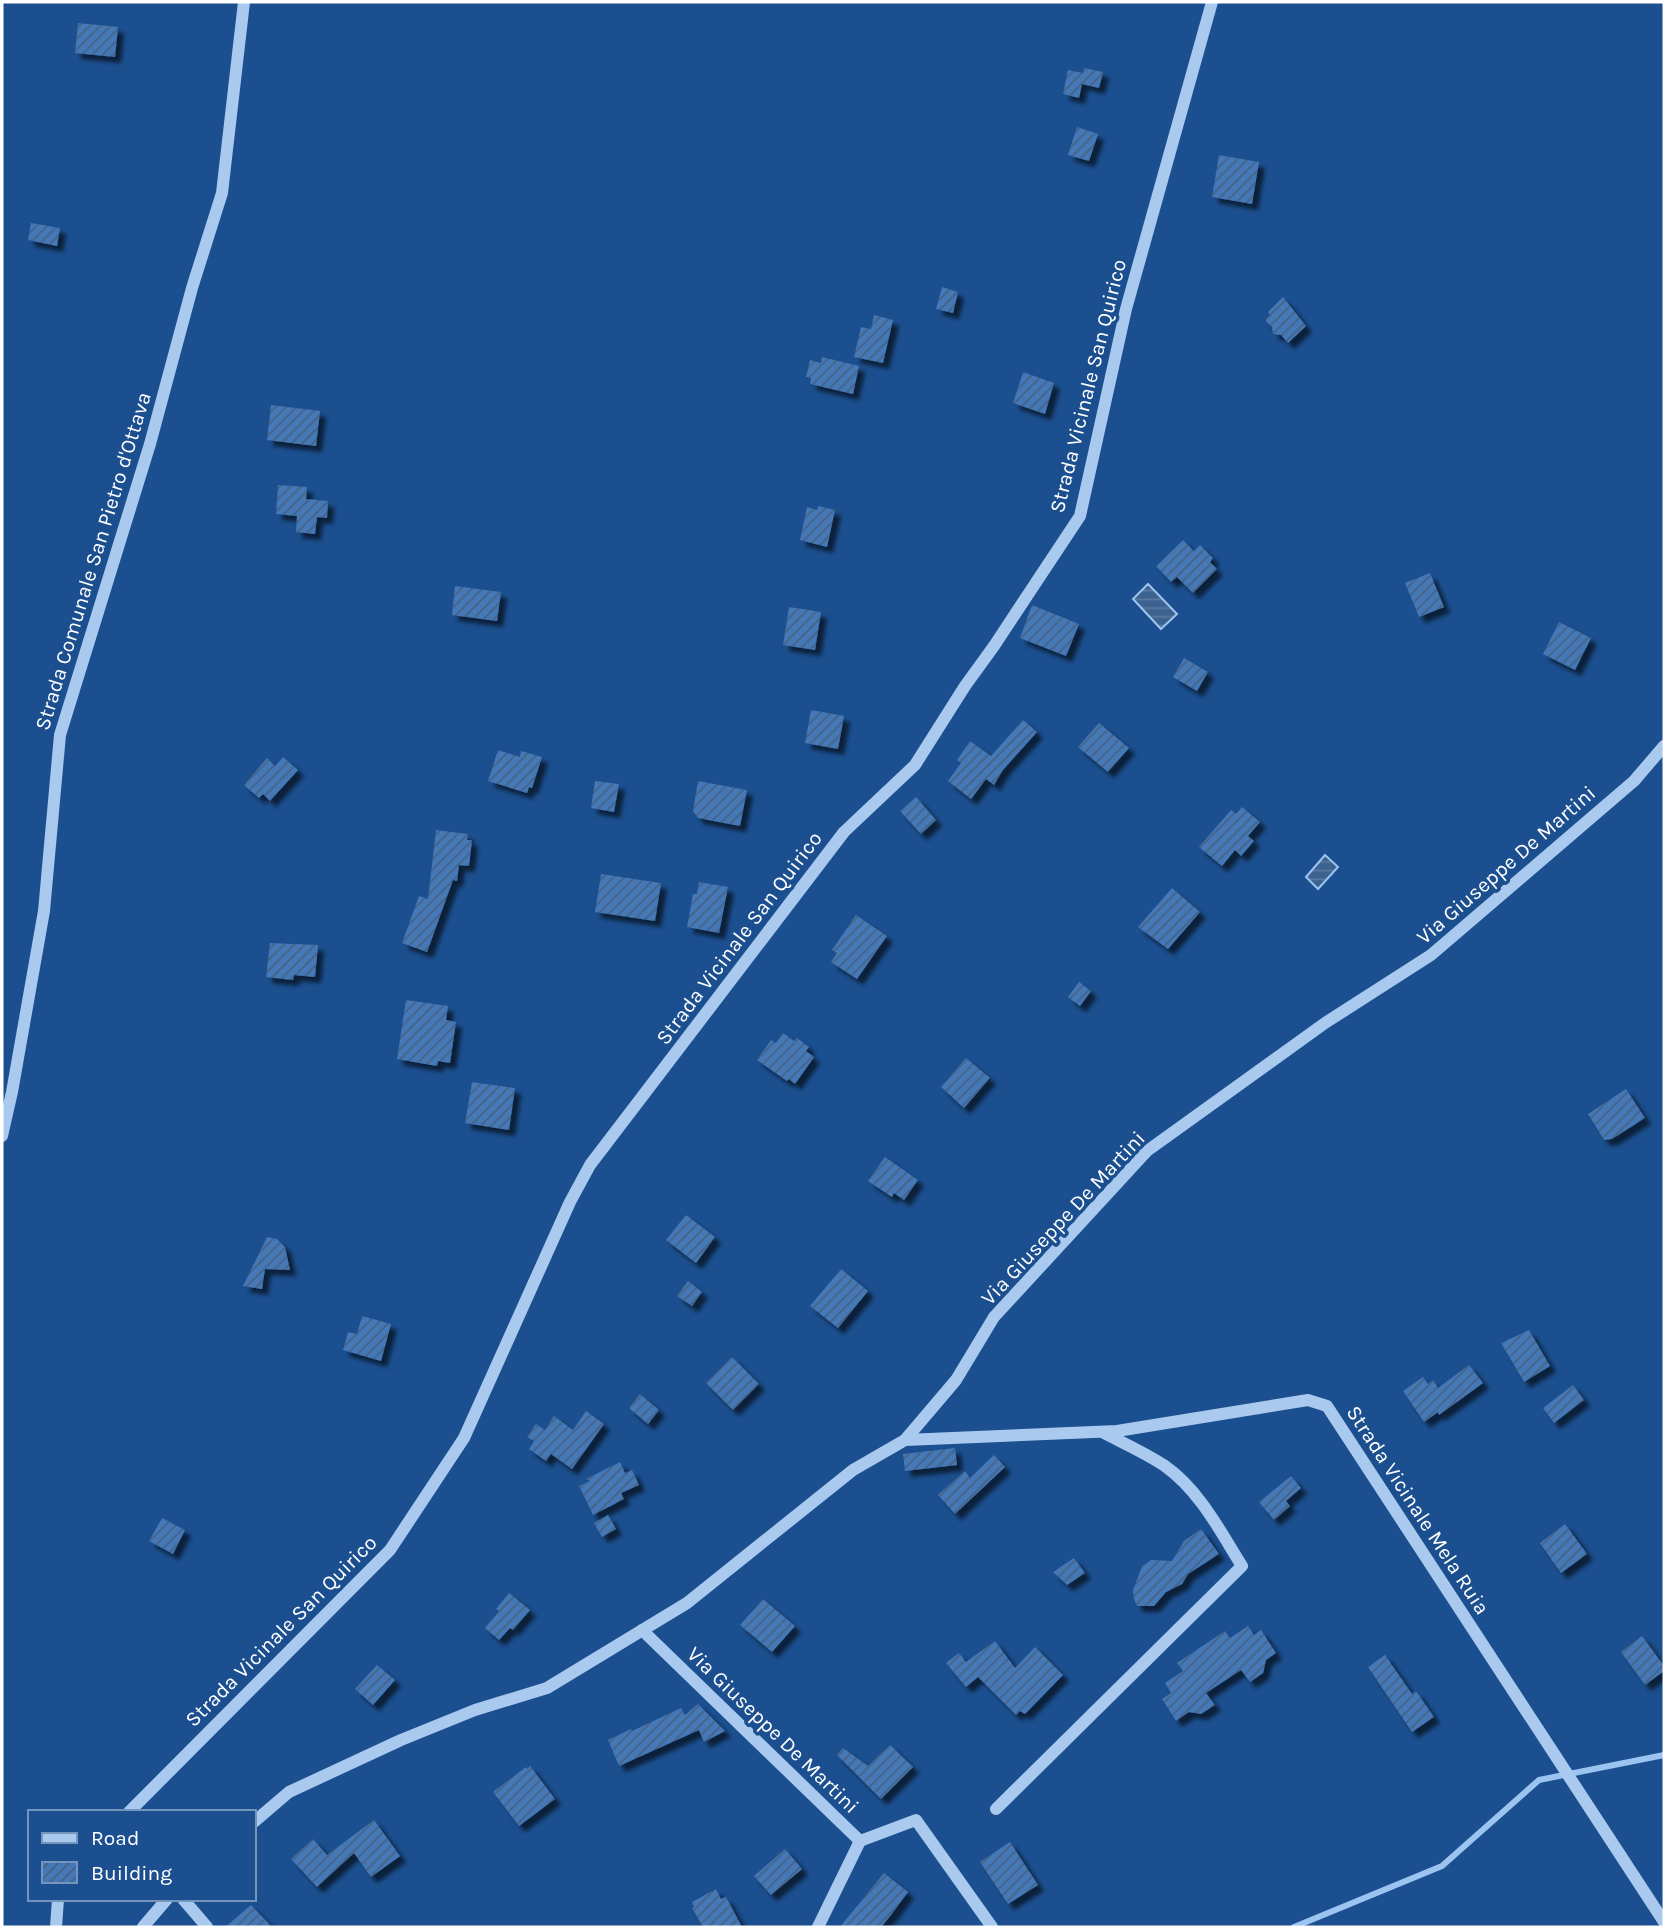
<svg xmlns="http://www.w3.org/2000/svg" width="1666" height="1929" font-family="Karla,sans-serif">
<defs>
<pattern id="water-rules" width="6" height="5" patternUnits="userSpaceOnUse" patternTransform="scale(1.75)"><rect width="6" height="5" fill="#3c6290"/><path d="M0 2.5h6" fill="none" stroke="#597aa1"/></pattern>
<pattern id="building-hatch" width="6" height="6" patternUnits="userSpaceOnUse" patternTransform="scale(1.75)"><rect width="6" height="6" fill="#4478b7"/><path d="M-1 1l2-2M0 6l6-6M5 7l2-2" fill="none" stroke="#486282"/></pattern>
<filter id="shadow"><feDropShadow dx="6" dy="6" stdDeviation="2" flood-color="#0009"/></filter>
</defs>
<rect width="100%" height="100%" fill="#1b4f8f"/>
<!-- water -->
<g fill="url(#water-rules)" stroke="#9cc4f0" stroke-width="2">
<path d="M1148 584 1177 614 1161 629 1133 599Z"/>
<path d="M1325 855 1338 867 1318 889 1306 877Z"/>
</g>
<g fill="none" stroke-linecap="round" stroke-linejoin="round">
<!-- stream -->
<path stroke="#9cc4f0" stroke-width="6" d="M1294 1927 1442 1866 1539 1780 1664 1755"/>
</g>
<!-- building -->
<g fill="url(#building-hatch)" filter="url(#shadow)">
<path d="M78 23 118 27 115 57 75 53Z"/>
<path d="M1084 68 1103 72 1099 88 1082 84 1079 98 1063 94 1068 70 1083 73Z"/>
<path d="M1077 127 1098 134 1089 161 1068 155Z"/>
<path d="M1219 155 1259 162 1252 204 1212 197Z"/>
<path d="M31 223 60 228 57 246 28 240Z"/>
<path d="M942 287 958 292 953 313 936 309Z"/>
<path d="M1283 297 1306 326 1288 343 1281 335 1273 334 1272 327 1265 320 1270 315 1268 312Z"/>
<path d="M874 315 893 320 883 363 854 357 861 327 871 329Z"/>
<path d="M822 357 859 366 853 394 810 384 811 378 806 377 810 360 821 363Z"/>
<path d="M1023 372 1054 383 1045 414 1013 403Z"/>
<path d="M271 405 320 411 316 446 267 440Z"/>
<path d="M278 485 307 487 306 499 328 501 327 518 317 517 315 534 296 532 297 516 276 514Z"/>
<path d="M818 506 835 510 827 547 800 540 807 507 817 510Z"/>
<path d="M1183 540 1194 551 1200 545 1213 558 1210 562 1217 569 1193 593 1177 577 1171 582 1156 566Z"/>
<path d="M1430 573 1444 607 1419 617 1405 583Z"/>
<path d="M455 586 501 592 497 621 452 615Z"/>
<path d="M1032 605 1079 624 1066 656 1020 638Z"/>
<path d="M789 607 821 612 815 650 783 645Z"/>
<path d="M1559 622 1591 638 1575 670 1543 654Z"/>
<path d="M1184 658 1208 672 1197 691 1173 677Z"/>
<path d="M811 710 844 716 838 749 805 743Z"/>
<path d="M1023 720 1037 732 1003 770 994 785 986 779 971 799 948 781 961 763 957 760 970 741 991 756Z"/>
<path d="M1099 723 1129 748 1108 772 1078 747Z"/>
<path d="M498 750 520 757 521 751 542 757 532 788 529 787 527 793 488 781Z"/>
<path d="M283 757 298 770 270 801 263 794 259 798 244 785 267 758 275 766Z"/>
<path d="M595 781 619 784 614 812 591 808Z"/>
<path d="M698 781 747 790 740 826 698 818 693 811Z"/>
<path d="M916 797 936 820 921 834 900 811Z"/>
<path d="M1242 807 1260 822 1248 836 1254 841 1241 856 1235 850 1222 866 1199 847 1231 810 1236 814Z"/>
<path d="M436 830 468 834 467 840H472L469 866 459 865 457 881 453 880 427 952 402 943 419 896 428 899Z"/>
<path d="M601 874 661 883 655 921 595 912Z"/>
<path d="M699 882 728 887 719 933 687 927 693 894H697Z"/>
<path d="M1172 888 1200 912 1168 949 1138 927Z"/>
<path d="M856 915 887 936 857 979 831 962 837 953 832 950Z"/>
<path d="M270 943 318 945 315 977 294 975 293 980 266 977Z"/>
<path d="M1079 982 1091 991 1080 1006 1068 997Z"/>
<path d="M406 1000 448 1006 446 1020 456 1022 450 1063 438 1061 437 1066 397 1059Z"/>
<path d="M783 1033 794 1041 797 1038 809 1047 806 1051 814 1057 795 1084 789 1079 787 1081 757 1060 771 1040 776 1043Z"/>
<path d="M966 1058 990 1078 964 1108 941 1087Z"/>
<path d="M472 1082 515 1088 509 1130 465 1123Z"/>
<path d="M1626 1089 1645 1118 1612 1139 1604 1140 1588 1114Z"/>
<path d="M885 1157 918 1180 904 1200 894 1193 892 1197 868 1181Z"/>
<path d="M686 1215 715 1237 696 1263 666 1240Z"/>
<path d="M267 1237 277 1239 285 1247 290 1270 265 1269 262 1289 243 1286Z"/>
<path d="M841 1269 868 1291 838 1328 810 1306Z"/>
<path d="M688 1281 702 1292 692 1306 677 1296Z"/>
<path d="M362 1316 391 1324 381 1361 343 1350 348 1332 357 1334Z"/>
<path d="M1529 1330 1550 1366 1524 1382 1501 1343Z"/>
<path d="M732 1357 759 1384 733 1410 706 1383Z"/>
<path d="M1469 1365 1483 1383 1439 1415 1438 1412 1424 1422 1403 1391 1423 1377 1428 1384 1433 1380 1438 1388Z"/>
<path d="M1573 1385 1584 1400 1554 1423 1543 1408Z"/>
<path d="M640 1394 659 1410 648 1424 629 1408Z"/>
<path d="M586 1411 604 1424 572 1469 551 1454 546 1461 529 1449 534 1441 527 1437 536 1424 545 1430 554 1416 573 1430Z"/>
<path d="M955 1448 957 1465 905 1471 903 1454Z"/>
<path d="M994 1455 1005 1467 955 1514 938 1495 965 1471 970 1478Z"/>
<path d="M620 1462 625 1473 632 1470 639 1485 621 1493 624 1499 593 1515 579 1486 590 1481 586 1479Z"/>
<path d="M1291 1476 1301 1488 1286 1501 1290 1506 1274 1520 1259 1502Z"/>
<path d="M608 1515 616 1529 602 1537 594 1523Z"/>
<path d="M162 1518 185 1530 173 1554 149 1541Z"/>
<path d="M1565 1524 1587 1554 1561 1573 1540 1543Z"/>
<path d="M1201 1529 1219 1554 1188 1574 1182 1584 1166 1592 1154 1606H1137L1134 1599 1133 1590 1142 1566 1151 1560 1172 1561 1184 1541Z"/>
<path d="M1074 1558 1085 1573 1067 1585 1053 1572Z"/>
<path d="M509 1593 530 1610 513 1630 510 1628 499 1640 485 1628 499 1611 496 1609Z"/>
<path d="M763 1599 795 1626 772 1652 740 1625Z"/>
<path d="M1248 1626 1254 1635 1261 1630 1276 1653 1266 1660 1263 1673 1250 1682 1241 1670 1206 1693 1215 1705 1201 1714 1189 1712 1176 1721 1162 1699 1171 1693 1165 1683 1183 1671 1177 1663 1225 1631 1230 1638Z"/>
<path d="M1642 1636 1664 1666V1671L1645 1685 1621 1652Z"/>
<path d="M995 1641 1015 1668 1035 1647 1063 1675 1025 1714 1020 1711 1016 1715 978 1677 966 1687 946 1663 959 1653 966 1662Z"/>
<path d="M1385 1655 1412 1694 1416 1691 1434 1717 1412 1732 1368 1667Z"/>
<path d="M377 1665 395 1680 373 1705 355 1689Z"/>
<path d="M698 1704 725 1731 704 1742 699 1730 619 1766 608 1740 631 1729 632 1731 681 1708 685 1715Z"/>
<path d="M890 1745 913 1767 881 1799 837 1755 843 1748 868 1766Z"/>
<path d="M530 1766 555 1799 519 1826 493 1792 526 1767 527 1769Z"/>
<path d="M374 1820 400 1856 371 1877 354 1853 317 1887 291 1859 313 1839 327 1855Z"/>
<path d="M1010 1842 1038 1885 1008 1904 980 1862Z"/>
<path d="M785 1849 802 1869 771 1895 754 1876Z"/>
<path d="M884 1873 908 1892 891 1915 881 1927H840Z"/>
<path d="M716 1889 721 1899 726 1897 742 1927H703L692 1908 694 1907 692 1902Z"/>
<path d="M251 1905 272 1927H225Z"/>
</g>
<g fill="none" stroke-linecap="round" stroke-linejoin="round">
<!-- minor -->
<g stroke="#a9c9ee" stroke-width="12">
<path d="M2 1136 12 1092 44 911 60 735 150 444 192 288 222 193 244 2"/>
<path d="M905 1440 1117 1431 1308 1400 1327 1406 1664 1922"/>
<path d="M642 1630 860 1841 916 1820 992 1927"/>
<path d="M996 1809 1242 1566C1220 1531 1200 1491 1165 1466 1146 1453 1123 1443 1102 1432"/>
<path d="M129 1812 390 1550 464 1438 570 1202 590 1165 844 832 915 765 965 686 994 646 1080 516 1126 309 1212 2"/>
<path d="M254 1822 289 1792 401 1740 475 1710 547 1688 687 1603 853 1470 905 1440 956 1380 994 1317 1147 1151 1325 1023 1431 955 1634 781 1664 746"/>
<path d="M183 1899 207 1927"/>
<path d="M56 1927 58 1899"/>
<path d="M143 1927 167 1899"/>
<path d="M818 1927 860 1841"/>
</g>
</g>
<g text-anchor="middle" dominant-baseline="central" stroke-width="7" stroke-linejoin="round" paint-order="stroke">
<!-- street labels -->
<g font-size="21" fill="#fff" stroke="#1b4f8f">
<text transform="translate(1088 386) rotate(-76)">Strada Vicinale San Quirico</text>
<text transform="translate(93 561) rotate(-73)">Strada Comunale San Pietro d'Ottava</text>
<text transform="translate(1506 865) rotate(-41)">Via Giuseppe De Martini</text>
<text transform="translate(739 938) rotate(-53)">Strada Vicinale San Quirico</text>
<text transform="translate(1063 1218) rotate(-47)">Via Giuseppe De Martini</text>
<text transform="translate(1418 1510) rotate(57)">Strada Vicinale Mela Ruia</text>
<text transform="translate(281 1631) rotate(-45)">Strada Vicinale San Quirico</text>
<text transform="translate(773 1730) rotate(44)">Via Giuseppe De Martini</text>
</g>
</g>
<!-- border -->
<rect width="1666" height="1929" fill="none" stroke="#ffffff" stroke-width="7"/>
<!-- legend -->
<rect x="28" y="1810" width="228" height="91" fill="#1b4f8f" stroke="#7695bc" stroke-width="2"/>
<rect x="42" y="1833" width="35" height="10" fill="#a9c9ee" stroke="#7695bc" stroke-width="2"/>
<text x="91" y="1845" font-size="21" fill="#ffffff">Road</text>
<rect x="42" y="1862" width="35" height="21" fill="url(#building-hatch)" stroke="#7695bc" stroke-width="2"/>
<text x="91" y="1880" font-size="21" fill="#ffffff">Building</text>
</svg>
